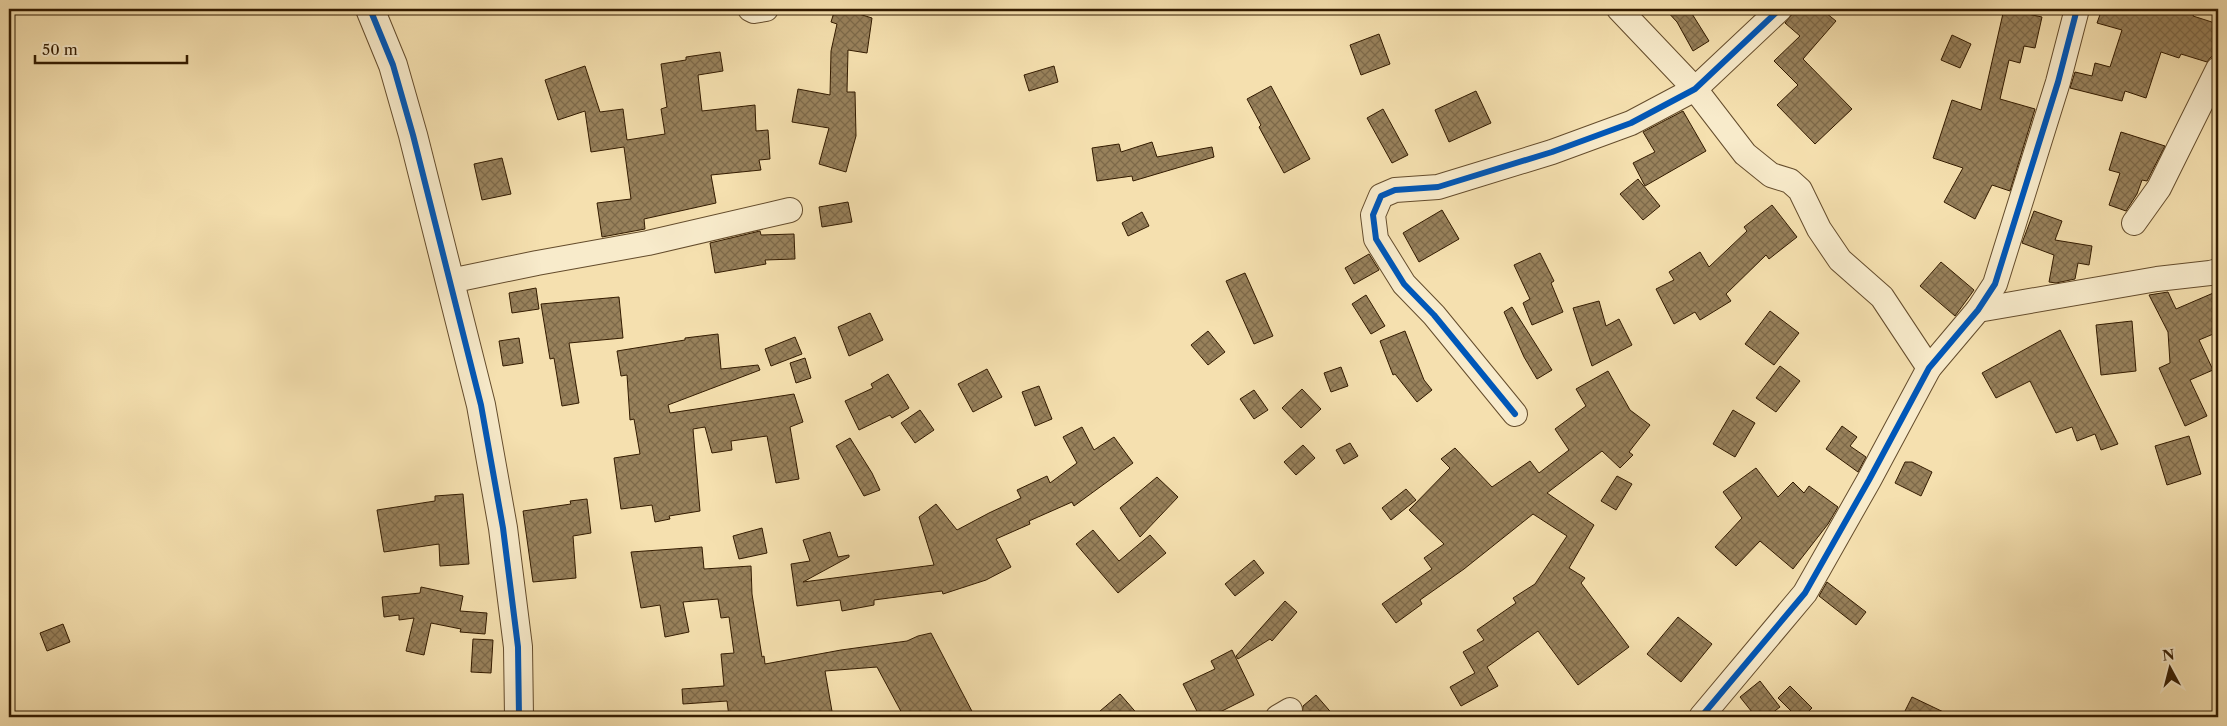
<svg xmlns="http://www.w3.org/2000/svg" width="2227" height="726" font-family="'Libre Caslon Text',serif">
<defs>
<pattern id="building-cross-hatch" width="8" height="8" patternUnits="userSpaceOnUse" patternTransform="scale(1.25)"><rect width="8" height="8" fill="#98815b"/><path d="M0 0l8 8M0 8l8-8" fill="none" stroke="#7d6949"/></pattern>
</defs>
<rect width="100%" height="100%" fill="#f5e0af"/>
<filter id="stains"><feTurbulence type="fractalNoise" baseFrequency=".004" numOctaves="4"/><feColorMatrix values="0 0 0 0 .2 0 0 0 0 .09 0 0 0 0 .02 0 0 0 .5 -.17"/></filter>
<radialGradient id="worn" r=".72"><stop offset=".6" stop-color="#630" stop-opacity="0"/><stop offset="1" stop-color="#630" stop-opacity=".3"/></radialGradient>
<!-- building -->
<g fill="url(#building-cross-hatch)" stroke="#331b00">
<path d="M835 9H843L872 18 867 53 848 50 847 92H855L856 136 846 172 819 164 829 128 792 122 798 89 830 95 831 51 837 24 831 22Z"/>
<path d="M1665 9H1689L1709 41 1693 51 1677 22Z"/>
<path d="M1793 9H1821L1836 21 1803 59 1852 109 1815 144 1777 105 1798 85 1774 61 1800 36 1785 23 1793 13Z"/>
<path d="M2004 9 2042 17 2035 48 2024 46 2020 63 2009 60 2000 99 2035 109 2010 191 1992 185 1975 219 1944 202 1963 168 1933 158 1952 100 1981 110Z"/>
<path d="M2102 9H2196L2193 16 2218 24V55L2211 57 2207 62 2181 54 2179 58 2161 52 2146 98 2125 91 2122 101 2070 88 2075 72 2092 76 2095 63 2110 67 2122 30 2097 23Z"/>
<path d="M1379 34 1390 64 1361 75 1350 45Z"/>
<path d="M1952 35 1971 44 1960 68 1941 60Z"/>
<path d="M720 52 723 71 698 75 702 111 755 105 756 131 768 130 770 159 759 160 761 170 711 175 716 203 644 219 645 229 602 237 597 203 631 199 624 147 591 152 585 111 558 120 545 80 585 66 600 112 623 109 627 140 665 134 661 109 667 107 661 64 686 60V57Z"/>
<path d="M1054 66 1058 82 1029 91 1024 75Z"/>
<path d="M1271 86 1310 159 1284 173 1259 127 1261 125 1247 99Z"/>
<path d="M1476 91 1491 123 1449 142 1435 110Z"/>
<path d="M1383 109 1408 155 1392 163 1367 118Z"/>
<path d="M1683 111 1706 151 1645 186 1633 163 1655 152 1643 132Z"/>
<path d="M2121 132 2165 146 2147 181 2142 180 2137 194 2126 211 2109 205 2120 173 2109 170Z"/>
<path d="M1152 142 1157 157 1212 147 1214 157 1133 181 1132 176 1097 181 1092 148 1119 144 1121 152Z"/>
<path d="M502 158 511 194 482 200 474 164Z"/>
<path d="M1638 179 1660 206 1643 220 1620 194Z"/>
<path d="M848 202 852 222 822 227 819 207Z"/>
<path d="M1772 205 1797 237 1769 259 1766 255 1726 294 1731 301 1700 320 1695 312 1674 324 1656 289 1674 280 1669 272 1700 252 1709 267 1747 231 1744 227Z"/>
<path d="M1442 210 1459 239 1419 262 1403 233Z"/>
<path d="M2034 211 2062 221 2055 240 2092 246 2089 265 2078 263 2075 279 2056 283 2049 282 2054 255 2022 243Z"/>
<path d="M1142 212 1149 226 1128 236 1122 223Z"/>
<path d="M760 231 761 235 794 234 795 259 765 260 766 264 715 273 710 243Z"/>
<path d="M1540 253 1554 281 1551 283 1563 312 1532 325 1523 303 1530 299 1514 265Z"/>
<path d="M1369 254 1379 270 1354 284 1345 268Z"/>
<path d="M1941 262 1974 290 1955 316 1920 286Z"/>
<path d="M1245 273 1273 336 1254 344 1226 281Z"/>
<path d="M536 288 539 309 512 313 509 293Z"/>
<path d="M2218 291V332L2199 340 2213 370 2190 380 2207 416 2185 426 2159 368 2170 363 2168 332 2149 295 2168 292 2176 309Z"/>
<path d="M1366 295 1385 326 1371 334 1352 304Z"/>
<path d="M619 297 623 338 569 343 579 403 562 406 554 358 550 359 541 304Z"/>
<path d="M1599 301 1606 326 1619 319 1632 345 1592 366 1573 308Z"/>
<path d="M1512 307 1552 370 1537 379 1524 357 1504 312Z"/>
<path d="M1770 311 1799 333 1774 365 1745 344Z"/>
<path d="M870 313 883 340 849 356 838 327Z"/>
<path d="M2132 321 2136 371 2101 375 2096 325Z"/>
<path d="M2060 330 2109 426 2118 444 2101 450 2095 434 2077 441 2072 427 2056 433 2030 381 1996 398 1982 373Z"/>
<path d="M1208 331 1225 352 1208 365 1191 345Z"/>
<path d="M1405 331 1424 380 1432 390 1417 402 1395 374 1393 375 1380 341Z"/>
<path d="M718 334 721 369 758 365 760 370 668 405 670 413 794 394 803 422 790 427 799 479 776 483 767 436 731 441 732 450 712 453 705 427 693 429 700 511 669 516 670 519 655 522 652 505 621 509 614 458 640 454 634 419 630 420 627 375 621 376 617 351 685 340V338Z"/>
<path d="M795 337 802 354 771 366 765 349Z"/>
<path d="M519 338 523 363 503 366 499 341Z"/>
<path d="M805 358 811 378 796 383 790 363Z"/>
<path d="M1780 366 1800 381 1776 412 1756 398Z"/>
<path d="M1341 367 1348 386 1331 392 1324 373Z"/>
<path d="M987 369 1002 397 973 412 958 384Z"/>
<path d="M1608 371 1630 410 1650 425 1629 452 1633 455 1620 468 1602 451 1547 493 1594 525 1569 568 1585 578 1581 583 1629 647 1578 685 1538 631 1487 667 1498 686 1461 706 1450 687 1475 673 1463 652 1484 640 1477 630 1516 603 1513 598 1535 584 1567 536 1533 514 1464 569 1420 600 1422 604 1396 623 1382 604 1432 569 1424 558 1444 544 1409 510 1450 468 1441 459 1455 448 1492 487 1530 461 1539 473 1569 450 1555 429 1586 406 1576 389Z"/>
<path d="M888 374 909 408 892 418 890 415 859 430 845 401 873 388 871 384Z"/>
<path d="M1039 386 1052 419 1035 426 1022 392Z"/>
<path d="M1302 389 1321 409 1301 428 1282 408Z"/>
<path d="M1254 390 1268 410 1254 419 1240 399Z"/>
<path d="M920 410 934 430 915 443 901 423Z"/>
<path d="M1733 410 1755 423 1735 457 1713 444Z"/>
<path d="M1842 426 1857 437 1850 446 1866 457 1858 472 1826 449Z"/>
<path d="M1082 427 1094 450 1114 437 1133 463 1074 506 1072 502 1029 521 1030 524 996 539 1011 567 986 580 943 594 942 591 874 600V605L842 611 840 600 797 606 791 564 810 561 803 540 830 532 838 557 849 555V557L803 582 934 565 919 517 936 504 957 530 989 513 1021 498 1017 490 1047 476 1050 483 1077 463 1063 437Z"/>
<path d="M2189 436 2201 474 2167 485 2155 446Z"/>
<path d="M850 438 872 473 880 490 864 496 836 446Z"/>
<path d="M1350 443 1358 456 1344 464 1336 450Z"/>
<path d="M1303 445 1315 458 1296 475 1284 462Z"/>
<path d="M1905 462H1912L1932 472 1921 496 1895 483Z"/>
<path d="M1756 468 1778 497 1793 482 1804 493 1809 486 1838 507 1828 524 1793 569 1760 541 1736 566 1715 547 1742 518 1723 492Z"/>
<path d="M1617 476 1632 484 1616 510 1601 501Z"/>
<path d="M1157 477 1178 497 1140 537 1120 508Z"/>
<path d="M1406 489 1416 500 1391 520 1382 508Z"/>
<path d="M463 494 469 564 440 566 439 544 384 552 377 510 435 501V496Z"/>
<path d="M587 499 591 533 573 536 576 578 533 582 523 511 571 504 570 501Z"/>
<path d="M762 528 767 553 739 559 733 536Z"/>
<path d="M1093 530 1119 561 1150 535 1166 553 1118 593 1076 544Z"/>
<path d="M702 547 704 569 751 566 752 594 762 657 764 656 765 664 841 650 907 641 918 636 931 633 975 717H904L877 667 825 671 833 717H729L727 701 683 704 682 689 724 686 721 654 734 653 729 617 721 618 718 599 683 602 689 632 665 637 660 605 641 608 631 552Z"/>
<path d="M1254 560 1264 573 1235 596 1225 584Z"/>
<path d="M1827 582 1866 612 1856 625 1819 596Z"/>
<path d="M421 587 463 596 460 611 487 613 485 634 460 632 461 629 431 623 424 655 406 651 414 618 399 620V615L384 617 382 597 420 593Z"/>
<path d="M1285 601 1297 612 1272 641 1270 639 1238 659 1236 656Z"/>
<path d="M1678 617 1712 644 1681 682 1647 654Z"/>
<path d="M63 624 70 642 47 651 40 633Z"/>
<path d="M473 639 493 640 491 673 471 672Z"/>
<path d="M1232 650 1254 695 1210 717H1200L1183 684 1215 669 1211 661Z"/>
<path d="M1760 681 1780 707 1767 717H1756L1740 697Z"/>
<path d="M1790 686 1812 708 1803 717H1797L1778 698Z"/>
<path d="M1120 694 1140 717H1093Z"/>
<path d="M1316 695 1335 717H1302L1303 706Z"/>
<path d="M1912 697 1954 717H1902Z"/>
</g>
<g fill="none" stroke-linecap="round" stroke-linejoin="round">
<!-- minor casing -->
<g stroke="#644c2c" stroke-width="26">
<g id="minor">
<path d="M750 9 754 11 766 9"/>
<path d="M1619 9 1695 89 1745 154 1771 175 1790 181 1800 190 1819 229 1840 260 1882 297 1929 368"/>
<path d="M2134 223 2159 188 2218 69"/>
<path d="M450 281 537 263 648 243 790 210"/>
<path d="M1978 310 2157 279 2210 273 2218 271"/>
<path d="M1515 414 1434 315 1404 284 1376 239 1373 215 1381 196 1395 190 1438 187 1552 152 1631 123 1695 89 1780 9"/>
<path d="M1278 717 1290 710"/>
<path d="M1701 717 1805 593 1869 480 1929 368 1978 310 1995 284 2058 82 2077 9"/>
</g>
</g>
<!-- tertiary casing -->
<g stroke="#644c2c" stroke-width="30">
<path id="tertiary" d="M370 9 393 65 413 135 481 405 503 528 518 647 519 717"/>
</g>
<!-- minor -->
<use href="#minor" stroke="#f8ebcb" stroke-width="24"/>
<!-- tertiary -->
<use href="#tertiary" stroke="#f8ebcb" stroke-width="28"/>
<!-- cycleway casing -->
<g stroke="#f8ebcb" stroke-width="9">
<g id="cycleway">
<path d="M370 9 393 65 413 135 481 405 503 528 518 647 519 717"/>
<path d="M1515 414 1434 315 1404 284 1376 239 1373 215 1381 196 1395 190 1438 187 1552 152 1631 123 1695 89 1780 9"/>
<path d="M1701 717 1805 593 1869 480 1929 368 1978 310 1995 284 2058 82 2077 9"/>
</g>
</g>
<!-- cycleway -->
<use href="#cycleway" stroke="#0057b8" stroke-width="6"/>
</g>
<!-- margin -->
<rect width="2227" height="726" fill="none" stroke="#f5e0af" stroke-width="30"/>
<rect x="10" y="10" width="2207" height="706" fill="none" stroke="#331b00" stroke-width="2.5"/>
<rect x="15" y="15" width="2197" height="696" fill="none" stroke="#331b00"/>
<!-- north arrow -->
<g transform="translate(2170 668) rotate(353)" stroke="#f8ebcb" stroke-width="4" paint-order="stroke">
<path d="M0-4L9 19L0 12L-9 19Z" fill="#331b00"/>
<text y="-8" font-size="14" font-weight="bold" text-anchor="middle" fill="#331b00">N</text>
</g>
<!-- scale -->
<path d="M35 55v8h152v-8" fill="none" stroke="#331b00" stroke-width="2.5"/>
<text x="42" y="55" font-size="15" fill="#331b00" stroke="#f8ebcb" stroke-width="4" paint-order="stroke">50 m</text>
<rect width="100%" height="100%" filter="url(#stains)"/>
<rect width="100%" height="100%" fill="url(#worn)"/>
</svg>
